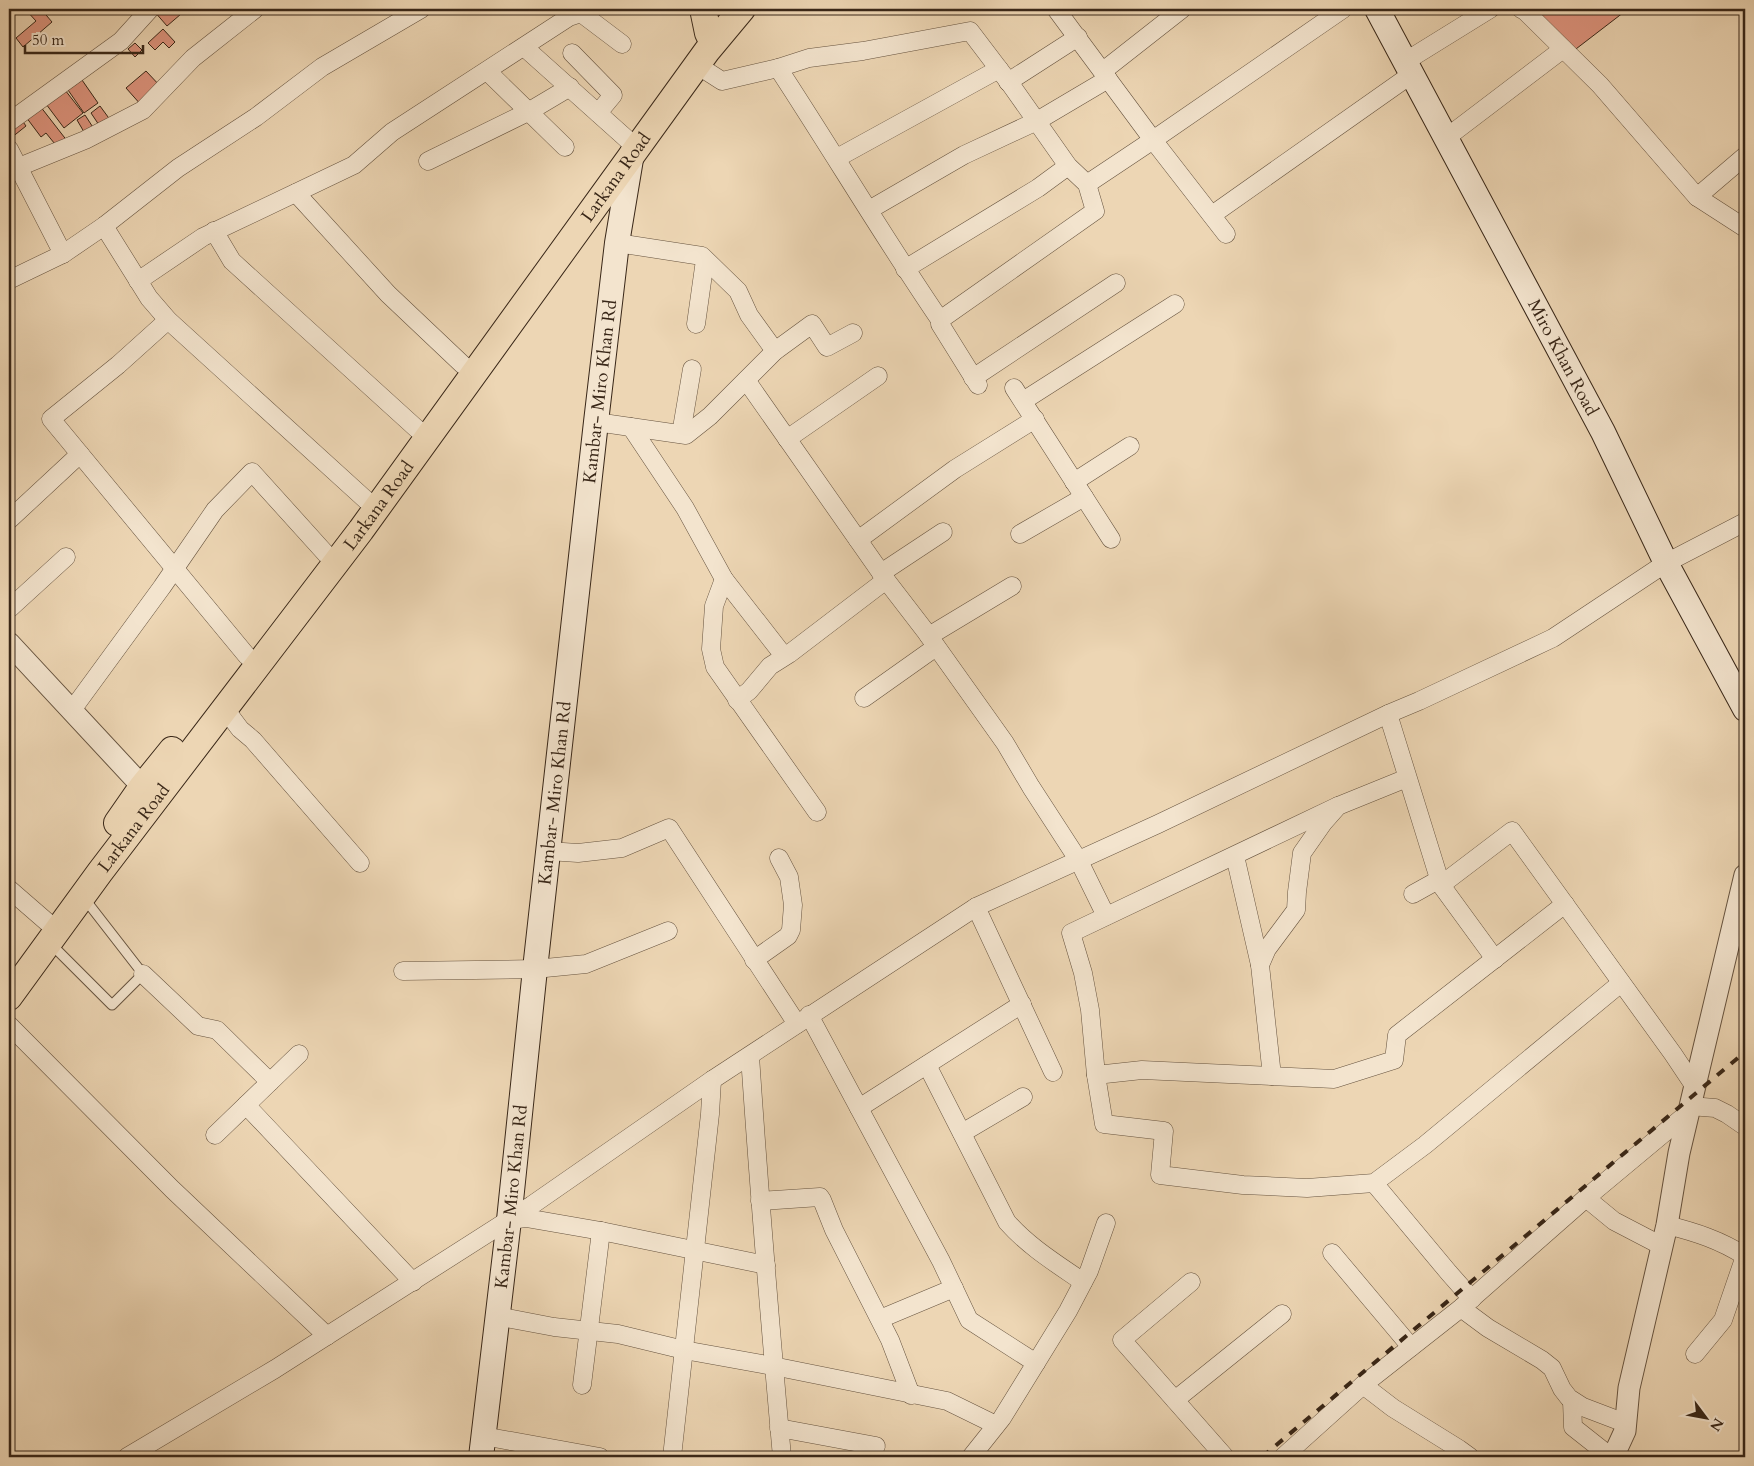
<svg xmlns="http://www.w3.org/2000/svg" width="1754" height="1466" font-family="Cardo,serif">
<rect width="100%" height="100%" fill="#edd6b4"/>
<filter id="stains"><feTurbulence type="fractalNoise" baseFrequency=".004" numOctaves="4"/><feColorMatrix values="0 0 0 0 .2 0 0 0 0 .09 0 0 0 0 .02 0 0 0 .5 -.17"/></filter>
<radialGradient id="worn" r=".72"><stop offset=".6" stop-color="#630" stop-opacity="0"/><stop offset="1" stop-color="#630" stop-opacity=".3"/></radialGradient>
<!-- building -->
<g fill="#de947e" stroke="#392718">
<path d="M25 9H41L52 22 23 47 16 38 36 21Z"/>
<path d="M156 9H177L181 14 167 26 154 11Z"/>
<path d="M1536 9H1628L1572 52Z"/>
<path d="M163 29 175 42 169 48 163 42 155 50 148 43Z"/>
<path d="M135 43 142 50 135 57 128 49Z"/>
<path d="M146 71 162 88 142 106 126 88Z"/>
<path d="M82 80 98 103 84 113 68 90Z"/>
<path d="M65 90 83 113 64 128 46 104Z"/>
<path d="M40 106 68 142 59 149 46 133 41 137 26 117Z"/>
<path d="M100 106 111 121 101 128 91 113Z"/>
<path d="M85 115 96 132 87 137 77 120Z"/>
<path d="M21 119 26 126 11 138 9 136V128Z"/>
</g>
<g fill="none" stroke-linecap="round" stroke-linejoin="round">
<!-- service casing -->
<g stroke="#66533f" stroke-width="11">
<path id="service" d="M51 944 112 1005 143 974 84 898"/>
</g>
<!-- minor casing -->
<g stroke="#66533f" stroke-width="19">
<g id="minor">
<path d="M1056 9 1153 140 1226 234"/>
<path d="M1521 9 1525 11 1600 85 1697 197 1745 228"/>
<path d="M524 47 629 141"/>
<path d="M572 53 613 95 598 113"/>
<path d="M1406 61 1490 9"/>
<path d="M697 65 722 81 778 68C833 152 884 238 940 320V324L978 385"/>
<path d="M778 68 809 58 863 51 970 31 1011 85 1068 166 1087 184 1095 211 940 320"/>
<path d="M487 71 565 147"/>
<path d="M1103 71 1182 9"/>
<path d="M1008 82 1078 37"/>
<path d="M9 122 121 41 150 9"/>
<path d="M1446 138 1563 49"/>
<path d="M9 149 63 254"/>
<path d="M837 158 999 69"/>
<path d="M428 161 528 112 570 87"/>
<path d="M9 171 85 140 143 110 193 58 255 9"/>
<path d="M1087 184 1153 140 1343 9"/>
<path d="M296 193 388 294 463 365"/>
<path d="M1697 197 1745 156"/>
<path d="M869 210 964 155 1037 121 1108 79"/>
<path d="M1212 215 1412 74"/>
<path d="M104 226 149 298 168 320 366 500"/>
<path d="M214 231 232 261 417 429"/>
<path d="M617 243 702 256 738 291 749 315 775 351"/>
<path d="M905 269 1038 188 1068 166"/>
<path d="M9 280 63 254 104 226 178 168 256 117 322 67 421 9"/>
<path d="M138 281 203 237 354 165 392 132 569 17 581 13 622 44"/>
<path d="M168 320 118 365 51 419 247 656"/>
<path d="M696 324 705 260"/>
<path d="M973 378 1116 283"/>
<path d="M746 380 886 580 926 632 1005 743 1031 787 1079 861 1106 916"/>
<path d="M1014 388 1111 539"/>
<path d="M1023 401 1175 304"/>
<path d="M596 422 686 435 710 416 775 351 812 324 827 347 853 333"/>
<path d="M631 427 685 508 724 579 784 656"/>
<path d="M681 434 692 369"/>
<path d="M787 439 878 376"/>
<path d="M1074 482 1130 446"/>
<path d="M9 520 80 454"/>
<path d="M1020 534 1084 497"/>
<path d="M858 540 955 469 1035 419"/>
<path d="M881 573 943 532"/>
<path d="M724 579 714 606 711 649 715 667 817 812"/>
<path d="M9 609 66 557"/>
<path d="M929 636 1012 586"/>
<path d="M864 698 936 647"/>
<path d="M737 700 749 691 770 666 789 654 886 580"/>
<path d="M225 709 240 729 253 740 360 863"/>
<path d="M72 710 162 587 215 510 252 472 326 554"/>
<path d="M1388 714 1441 885 1495 959"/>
<path d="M1338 806 1071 933 1083 973 1090 1010 1096 1075 1104 1124 1164 1131 1160 1175 1243 1185 1307 1188 1374 1183 1425 1145 1621 983"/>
<path d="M548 851 578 853 622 848 669 828 797 1024"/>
<path d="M1235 856 1260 965"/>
<path d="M1441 885 1512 831 1673 1054 1695 1087"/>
<path d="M9 889 47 922"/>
<path d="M1413 894 1440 879"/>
<path d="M976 907 1053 1072"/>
<path d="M754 960 788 936 791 930 793 905 789 877 779 858"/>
<path d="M403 971 535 969 586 964 668 931"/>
<path d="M143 974 198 1026 217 1030 270 1082"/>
<path d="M809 1015 941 1261 969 1320 1036 1363"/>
<path d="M9 1025 172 1189 327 1336"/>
<path d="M750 1056C759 1190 770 1323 782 1457"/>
<path d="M927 1065 1007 1222C1029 1247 1057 1264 1083 1282"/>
<path d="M1096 1075 1142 1070 1334 1079 1394 1060 1397 1035 1565 904"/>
<path d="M1272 1076 1260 965 1267 949 1296 910 1297 892 1302 853 1323 823 1338 806 1407 778"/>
<path d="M246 1105 413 1282"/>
<path d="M1690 1106 1715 1108 1727 1114 1743 1125"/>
<path d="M859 1108 1022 1004"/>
<path d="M962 1133 1023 1097"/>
<path d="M215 1135 299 1054"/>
<path d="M1374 1183 1449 1273 1472 1299"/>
<path d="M1586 1198 1614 1221 1662 1246"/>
<path d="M760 1201 820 1197 822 1200 834 1230 890 1340 911 1395"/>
<path d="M509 1220 526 1218 601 1231 766 1265"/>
<path d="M1667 1225C1695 1232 1720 1240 1745 1256L1723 1320 1695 1354"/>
<path d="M1332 1253 1411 1347"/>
<path d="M1191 1282 1122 1340 1225 1457"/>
<path d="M1461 1308 1488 1328 1542 1360 1552 1368 1562 1389 1569 1398 1583 1407 1625 1423"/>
<path d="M496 1316 554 1327 618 1334 684 1350 773 1366 947 1401 996 1425"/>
<path d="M880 1319 954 1288"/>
<path d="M582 1385 601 1231"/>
<path d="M1363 1385 1393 1408 1459 1449 1470 1457"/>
<path d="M1175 1400 1282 1314"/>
<path d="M1572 1401 1573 1427 1611 1457"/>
<path d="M779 1428 876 1446"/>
<path d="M483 1436 600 1457"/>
<path d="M127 1457 275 1369 532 1205 712 1080 976 907 1158 824 1388 714 1419 701 1553 638 1666 563 1745 522"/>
<path d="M672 1457 710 1114 712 1080"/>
<path d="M971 1457 1002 1418 1068 1311 1089 1271 1106 1223"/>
<path d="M1283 1457 1363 1385 1461 1308 1586 1198 1688 1113"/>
</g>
</g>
<!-- tertiary casing -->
<g stroke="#66533f" stroke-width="23">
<g id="tertiary">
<path d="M9 643 153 798"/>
<path d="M1613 1457 1625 1431 1629 1388 1667 1225 1679 1153 1745 875"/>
</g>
</g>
<!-- secondary casing -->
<g stroke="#392718" stroke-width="26">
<g id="secondary">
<path id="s1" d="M1377 9 1603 432 1666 563 1745 709"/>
<path id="s2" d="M481 1457 509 1220 535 969 596 422 617 243 632 153"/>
</g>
</g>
<!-- primary casing -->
<g stroke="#392718" stroke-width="28">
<g id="primary">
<path d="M703 9 708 33 713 43"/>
<path d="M117 823 142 787 172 750"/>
<path id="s3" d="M9 997 100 872 361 530 707 51 742 9"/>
</g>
</g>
<!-- service -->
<use href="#service" stroke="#f3e4ce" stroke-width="9"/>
<!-- minor -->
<use href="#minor" stroke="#f3e4ce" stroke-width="18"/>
<!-- tertiary -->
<use href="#tertiary" stroke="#f3e4ce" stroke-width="21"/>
<!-- secondary -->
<use href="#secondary" stroke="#f3e4ce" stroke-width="24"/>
<!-- primary -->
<use href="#primary" stroke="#edd6b4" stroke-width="26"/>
<!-- rail -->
<path stroke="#392718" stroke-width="4" stroke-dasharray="9 9" stroke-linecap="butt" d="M1262 1457 1745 1052"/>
</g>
<g text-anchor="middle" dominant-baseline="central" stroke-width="4.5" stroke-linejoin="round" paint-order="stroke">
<!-- street labels -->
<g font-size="18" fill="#392718" stroke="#f3e4ce">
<text stroke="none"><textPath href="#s3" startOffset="1020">Larkana Road</textPath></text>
<text stroke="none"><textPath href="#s1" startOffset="395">Miro Khan Road</textPath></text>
<text stroke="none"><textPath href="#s2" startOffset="1072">Kambar- Miro Khan Rd</textPath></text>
<text stroke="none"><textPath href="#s3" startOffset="615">Larkana Road</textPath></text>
<text stroke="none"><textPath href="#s2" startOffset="668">Kambar- Miro Khan Rd</textPath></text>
<text stroke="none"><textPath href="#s3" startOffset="210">Larkana Road</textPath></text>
<text stroke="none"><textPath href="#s2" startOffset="262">Kambar- Miro Khan Rd</textPath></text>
</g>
</g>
<!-- margin -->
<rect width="1754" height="1466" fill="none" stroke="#edd6b4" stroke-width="30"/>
<rect x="10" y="10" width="1734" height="1446" fill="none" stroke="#392718" stroke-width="2.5"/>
<rect x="15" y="15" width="1724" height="1436" fill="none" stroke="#392718"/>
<!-- north arrow -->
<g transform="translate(1706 1418) rotate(122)" stroke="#f3e4ce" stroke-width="4" paint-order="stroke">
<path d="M0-4L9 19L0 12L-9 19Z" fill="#392718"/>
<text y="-8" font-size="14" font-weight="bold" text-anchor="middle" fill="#392718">N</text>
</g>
<!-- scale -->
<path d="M25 45v8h118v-8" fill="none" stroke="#392718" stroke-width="2.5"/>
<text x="32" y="45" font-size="15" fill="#392718" stroke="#f3e4ce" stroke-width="4" paint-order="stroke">50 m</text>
<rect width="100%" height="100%" filter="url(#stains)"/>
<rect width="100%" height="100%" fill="url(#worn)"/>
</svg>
